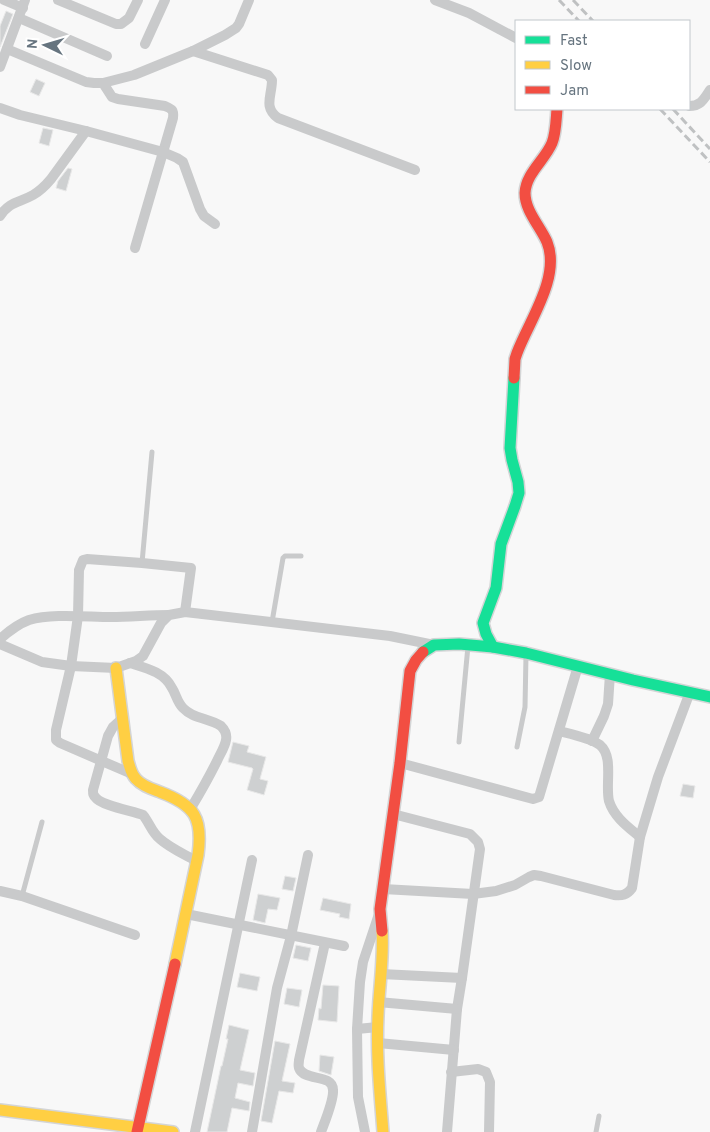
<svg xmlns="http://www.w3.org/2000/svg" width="710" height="1132" font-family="Overpass,sans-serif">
<rect width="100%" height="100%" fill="#f8f8f8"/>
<!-- building -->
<g fill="#ced0d1" stroke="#e8e8e8">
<path d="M6 11 13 14 0 47V26Z"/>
<path d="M36 79 45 83 39 96 30 92Z"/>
<path d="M43 128 53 130 49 146 39 143Z"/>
<path d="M68 168 72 169 66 191 56 188 58 181Z"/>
<path d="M233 742 249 746 247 752 266 757 260 779 268 781 264 795 247 790 253 769 252 768 228 762Z"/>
<path d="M683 784 695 786 693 798 680 796Z"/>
<path d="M285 876 296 878 293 891 282 889Z"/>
<path d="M258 894 280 898 277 910 268 909 265 923 253 920Z"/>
<path d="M323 898 351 904 349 919 339 917 340 914 320 910Z"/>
<path d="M296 945 311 948 308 961 293 958Z"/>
<path d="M240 973 260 977 257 991 237 987Z"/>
<path d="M323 985 339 986 337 1022 318 1020 319 1008 321 1009Z"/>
<path d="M287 988 302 990 299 1007 284 1004Z"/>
<path d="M229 1025 249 1030 240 1070 255 1073 253 1086 238 1083 235 1098 250 1102 249 1111 232 1108 227 1132H207L221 1066H222L228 1039H226Z"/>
<path d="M275 1041 290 1044 282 1081 295 1083 293 1093 279 1091 272 1123 261 1121Z"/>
<path d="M320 1055 334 1057 331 1075 319 1071Z"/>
</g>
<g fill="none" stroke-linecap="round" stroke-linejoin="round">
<!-- fast casing -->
<g stroke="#d4d5d6" stroke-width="14">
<g id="fast">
<path d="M493 647 486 634 483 623 496 588 501 544 515 506 519 493 518 482 512 460 510 448 514 378"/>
<path d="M423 652 434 645 459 644 493 647 526 653 633 680 710 697"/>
</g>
</g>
<!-- slow casing -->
<g stroke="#d4d5d6" stroke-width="14">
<g id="slow">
<path d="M116 668 128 761C130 767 131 774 136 779 142 786 152 789 160 792 195 805 203 818 198 855L175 964"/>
<path d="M382 931C384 959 379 987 378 1016 376 1055 380 1093 383 1132"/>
<path d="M0 1110 173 1132"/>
</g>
</g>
<!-- jam casing -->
<g stroke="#d4d5d6" stroke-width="14">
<g id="jam">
<path d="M514 378 515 359 517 353C529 321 561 277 547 242 540 226 525 211 525 193 526 173 545 160 552 143 556 133 556 120 557 109"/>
<path d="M382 931 380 909 400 763 410 671 416 660 423 652"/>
<path d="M137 1132 175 964"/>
</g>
</g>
<!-- lane -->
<g stroke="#c9cacb" stroke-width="5">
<path d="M142 563 152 452"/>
<path d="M272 622 283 558 285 556H301"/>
<path d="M459 742 468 646"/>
<path d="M517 747 525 707 526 655"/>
<path d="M22 896 42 822"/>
<path d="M596 1132 599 1116"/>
</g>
<!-- street -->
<g stroke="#c9cacb" stroke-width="10">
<path d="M4 0 23 8"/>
<path d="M58 0 116 24H121L129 18 138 0"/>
<path d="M435 0 469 13 516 38"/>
<path d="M19 18 107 56"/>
<path d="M145 44 165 0"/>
<path d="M7 49 86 82 94 83H103L134 75 193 51 225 35 236 28 239 24 249 0"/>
<path d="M193 51 268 75 272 80C272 96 263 107 278 118L415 170"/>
<path d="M0 67 25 0"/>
<path d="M103 83 112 97 118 99 165 106C172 109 174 110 173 118L135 248"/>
<path d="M689 106C701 106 704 99 710 90"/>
<path d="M0 108 20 115 86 131"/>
<path d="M0 216C10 201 19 203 33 195 40 191 46 185 51 179L86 131 163 152 177 158 183 162 200 209 204 216 215 224"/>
<path d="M0 639C9 631 18 624 29 620 52 613 87 617 111 617 130 617 150 615 169 615"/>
<path d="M0 644 42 662 71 666 116 668 136 661 143 656 161 623 169 615 185 612 390 636 434 645"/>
<path d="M130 663C146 668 164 672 172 688 176 694 177 702 183 708 193 719 209 718 221 726 225 730 227 735 226 740 225 747 220 754 217 761 209 777 200 793 191 808"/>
<path d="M123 718 113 727 108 736 93 790C93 794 93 795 96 798 101 805 132 811 143 815 149 822 152 833 160 839 170 848 184 854 196 861"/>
<path d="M559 731C571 734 591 738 600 745 614 757 605 784 609 801 614 817 628 827 640 837"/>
<path d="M592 741 604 716 608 704 610 674"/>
<path d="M400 763 533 799 539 797 578 666"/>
<path d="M132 774 60 743 56 740V730L71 666 78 616 79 570 83 560 87 559 142 563 191 568 185 612"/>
<path d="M393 814 470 834 478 842 480 849 462 978 457 1009 447 1132"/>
<path d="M383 889 473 894 496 891 515 885 529 877 534 875 541 876 614 895C622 896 627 895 632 888L640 837 658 777 690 692"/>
<path d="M0 891 22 896 135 935"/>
<path d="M186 914 344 946"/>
<path d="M381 974 462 978"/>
<path d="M378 1002 457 1009"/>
<path d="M357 1029 378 1027"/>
<path d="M378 1043 454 1050"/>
<path d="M451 1072 478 1069 486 1072 490 1082 489 1132"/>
<path d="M195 1132 252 860"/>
<path d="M252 1132 277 988 291 936 308 855"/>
<path d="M321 1132C325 1121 334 1100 333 1090 333 1073 304 1082 299 1068 298 1065 299 1063 299 1060L325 943"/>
<path d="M365 1132 358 1097 357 1029 360 982 363 962 379 914"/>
</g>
<!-- fast -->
<use href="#fast" stroke="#16e098" stroke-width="11"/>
<!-- slow -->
<use href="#slow" stroke="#ffcf43" stroke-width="11"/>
<!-- jam -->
<use href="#jam" stroke="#f24e42" stroke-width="11"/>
<!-- rail -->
<g stroke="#bfc1c2" stroke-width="3" stroke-dasharray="8 4" stroke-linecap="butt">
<path d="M559 0 579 21"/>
<path d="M573 0 593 21"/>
<path d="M660 109 710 162"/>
<path d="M673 109 710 149"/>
</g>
</g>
<!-- legend -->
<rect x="515" y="20" width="175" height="90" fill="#ffffff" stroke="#c2c7cc"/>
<rect x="525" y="36" width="25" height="8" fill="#16e098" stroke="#c2c7cc"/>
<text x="560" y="45" font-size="15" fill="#66747f">Fast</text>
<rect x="525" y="61" width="25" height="8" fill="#ffcf43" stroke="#c2c7cc"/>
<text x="560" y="70" font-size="15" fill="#66747f">Slow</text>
<rect x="525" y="86" width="25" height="8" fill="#f24e42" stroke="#c2c7cc"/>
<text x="560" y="95" font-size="15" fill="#66747f">Jam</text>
<!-- north arrow -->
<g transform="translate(45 45) rotate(275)" stroke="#ffffff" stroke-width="4" paint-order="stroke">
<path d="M0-4L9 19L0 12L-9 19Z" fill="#66747f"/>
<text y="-8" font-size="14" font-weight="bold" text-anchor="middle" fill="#66747f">N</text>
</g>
</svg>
